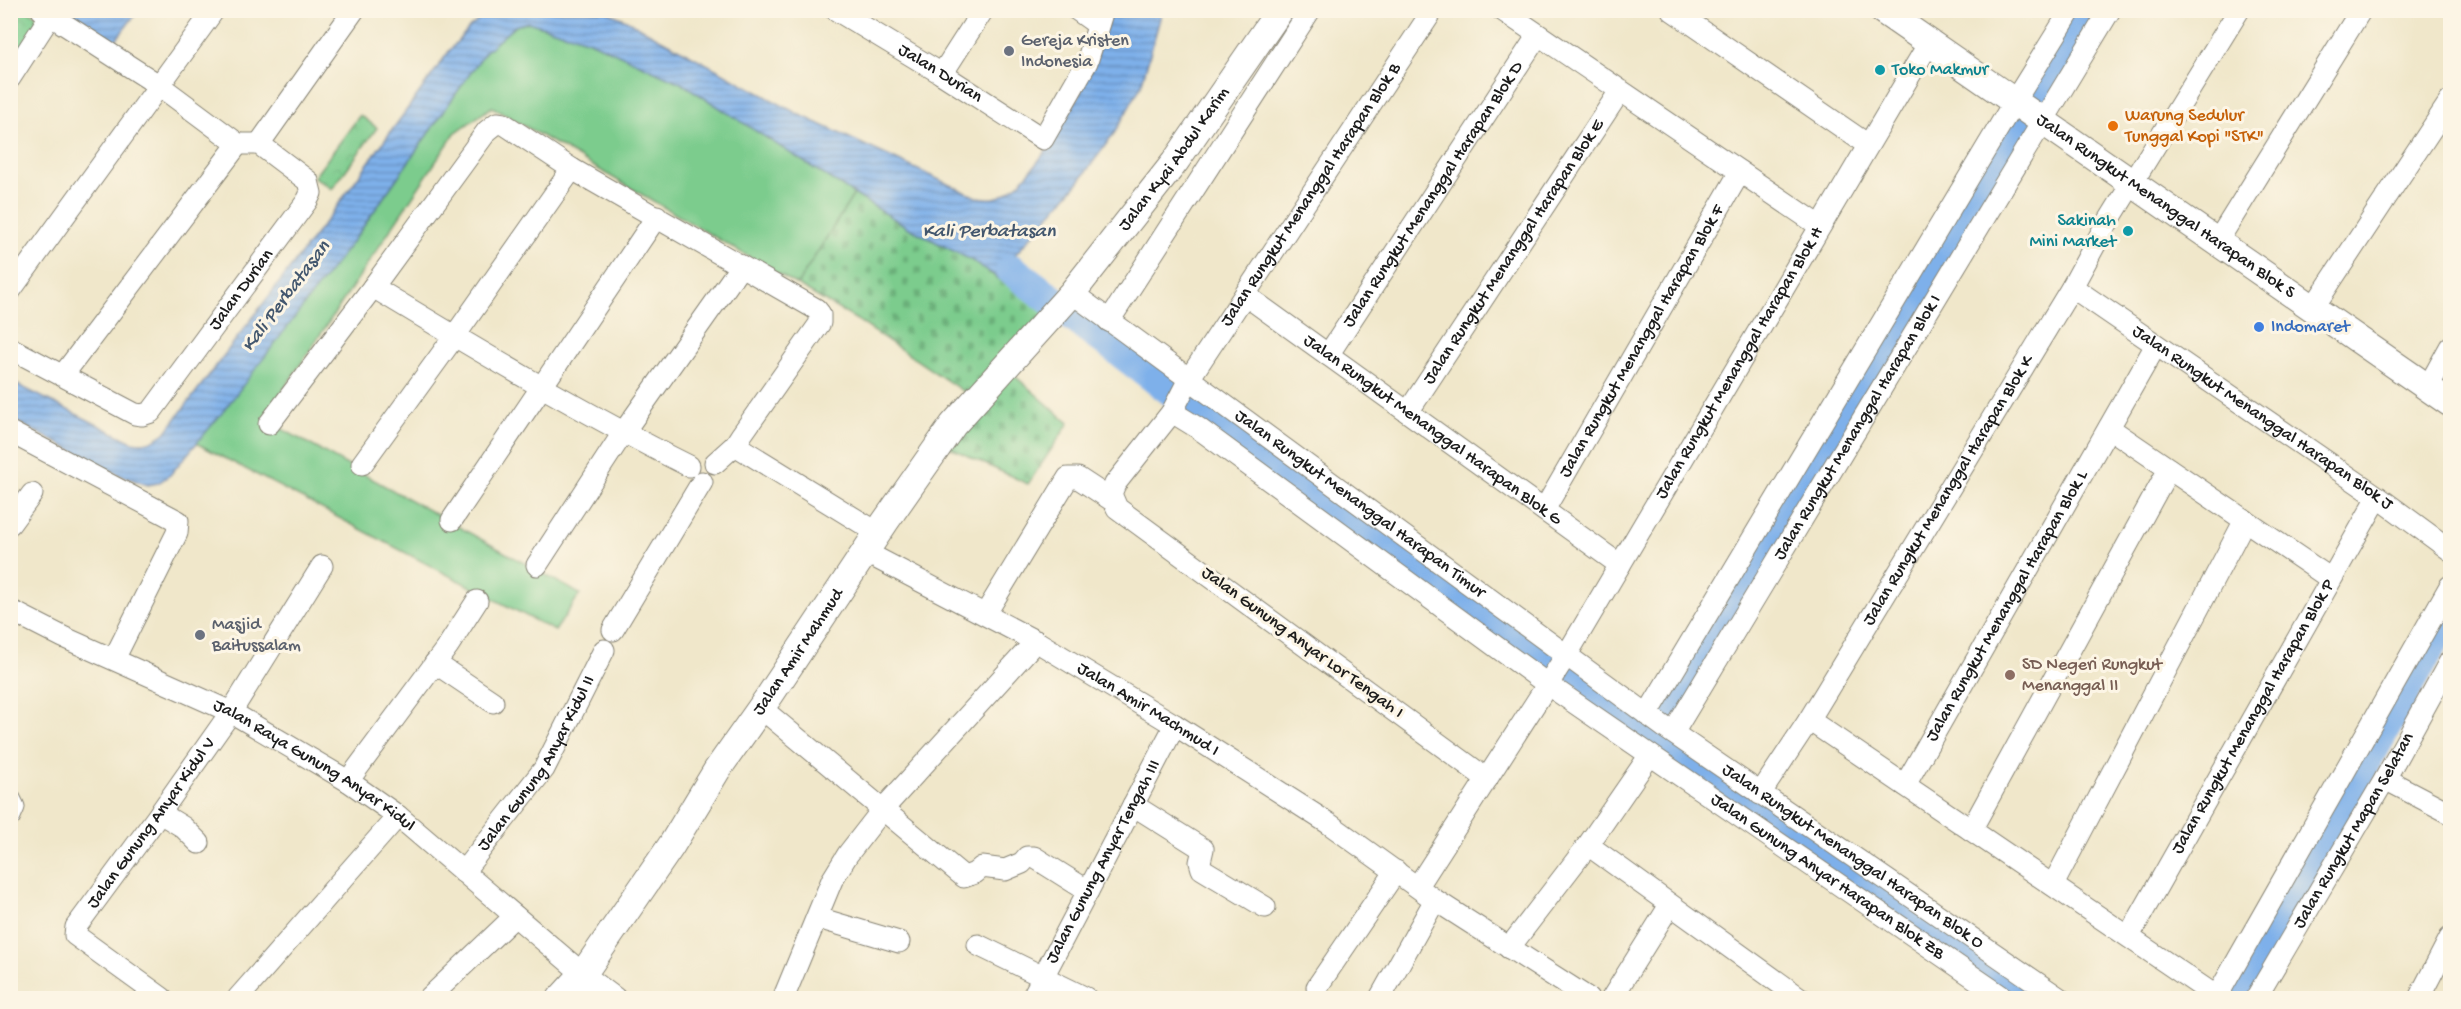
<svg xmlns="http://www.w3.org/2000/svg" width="2461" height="1009" font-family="'Gochi Hand',sans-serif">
<defs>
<pattern id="cemetery-stones" width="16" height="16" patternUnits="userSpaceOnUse" patternTransform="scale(1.5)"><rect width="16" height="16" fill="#7ccc8d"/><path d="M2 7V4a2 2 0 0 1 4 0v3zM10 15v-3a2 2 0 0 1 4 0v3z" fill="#6baf79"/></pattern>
<pattern id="park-crowns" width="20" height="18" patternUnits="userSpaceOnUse" patternTransform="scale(1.5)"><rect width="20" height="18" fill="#7ccc8d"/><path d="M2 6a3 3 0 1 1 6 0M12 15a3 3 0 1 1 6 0" fill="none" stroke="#6baf79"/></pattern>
<pattern id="water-rules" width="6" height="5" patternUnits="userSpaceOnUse" patternTransform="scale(1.5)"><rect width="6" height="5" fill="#7eb0ea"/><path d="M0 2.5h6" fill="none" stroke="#668ebd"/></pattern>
</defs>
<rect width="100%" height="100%" fill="#fcf5e5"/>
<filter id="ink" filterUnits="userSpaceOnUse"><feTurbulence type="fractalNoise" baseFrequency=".0167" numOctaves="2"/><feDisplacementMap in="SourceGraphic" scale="12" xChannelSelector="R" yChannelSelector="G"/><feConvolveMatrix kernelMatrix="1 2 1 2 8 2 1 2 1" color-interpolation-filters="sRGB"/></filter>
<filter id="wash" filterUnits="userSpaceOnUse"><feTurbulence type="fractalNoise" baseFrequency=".008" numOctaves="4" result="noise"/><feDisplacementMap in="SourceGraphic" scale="24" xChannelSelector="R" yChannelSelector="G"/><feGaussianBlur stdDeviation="1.35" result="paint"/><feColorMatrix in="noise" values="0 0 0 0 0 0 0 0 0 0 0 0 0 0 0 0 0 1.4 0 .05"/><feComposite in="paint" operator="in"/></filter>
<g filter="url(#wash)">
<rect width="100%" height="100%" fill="#f0e7ca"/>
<!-- grass -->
<path fill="#7ccc8d" stroke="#4c7454" stroke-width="1.5" d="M528 22 590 41 683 84 854 194 797 285 492 107 455 133 264 419 580 594 555 631 196 443 358 234 485 52 515 26Z"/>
<!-- cemetery -->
<g fill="url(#cemetery-stones)" stroke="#4c7454" stroke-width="1.5">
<path d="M854 194 909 228 971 260 1047 312 970 396 857 320 797 285Z"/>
<path d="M1008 370 1069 423 1028 484 942 444Z"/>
</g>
<!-- park -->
<g fill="url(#park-crowns)" stroke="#4c7454" stroke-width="1.5">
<path d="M10 11H29L36 15V25L17 55 11 51Z"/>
<path d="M360 115 377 128 332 189 314 177Z"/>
</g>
<!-- water -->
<g fill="url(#water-rules)" stroke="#4d6683" stroke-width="1.5">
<path d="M70 11H138L112 45 67 15Z"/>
<path d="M490 11H606L628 21 798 114 976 197C982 197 989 199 994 198 1029 192 1077 103 1090 72 1099 52 1104 31 1111 11H1162L1141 86 1115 132 1077 184 1006 265 1046 295 1038 304 971 260 909 228 854 194 683 84 590 41 528 22 515 26 485 52 358 234 222 413 170 475 158 483 148 485 122 476 11 419 10 381 132 442C147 445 153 441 165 433L335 209 450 50 470 27Z"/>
</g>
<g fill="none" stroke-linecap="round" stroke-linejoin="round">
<!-- river -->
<g stroke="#7eb0ea" stroke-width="32">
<path d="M1012 270 1401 563 2020 998"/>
<path d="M1650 738 2090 10"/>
<path d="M2234 998 2450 611"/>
</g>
</g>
</g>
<g filter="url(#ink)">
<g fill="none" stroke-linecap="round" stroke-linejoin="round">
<!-- minor casing -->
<g stroke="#868273" stroke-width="23">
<g id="minor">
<path id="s1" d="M836 10 942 74 1043 139 1087 62 1103 10"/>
<path d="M1077 10 1098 25"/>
<path d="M1502 10 1820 226"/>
<path d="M1672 10 1868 145"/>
<path d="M942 74 983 10"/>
<path d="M10 78 54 10"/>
<path d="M259 144 354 10"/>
<path d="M2217 242 2361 10"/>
<path d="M373 287C477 350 581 412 689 466"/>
<path id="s2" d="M2072 287 2378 497 2450 550"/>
<path d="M10 291 214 10"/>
<path id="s3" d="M1072 293 1667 729 2059 998"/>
<path id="s4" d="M1245 295 1620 565"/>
<path d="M2313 308 2450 101"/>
<path d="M1109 321 1310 10"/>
<path id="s5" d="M10 348 135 414 142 415 151 412 307 201 311 193 308 181 259 144H238L160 86 42 10"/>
<path id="s6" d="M1328 355 1538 35"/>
<path d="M63 375 238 144"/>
<path d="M2428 387 2450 347"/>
<path id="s7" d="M1172 412 1189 379 1433 10"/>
<path id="s8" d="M1408 412 1620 91"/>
<path d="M269 424 373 287 487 131 497 123 504 124 572 169 816 309 820 314V323L742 434 735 445 715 463"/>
<path d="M2109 428 2331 579"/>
<path d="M10 432 178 521 177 533 114 659"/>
<path d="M735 445 878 533"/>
<path d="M362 464 454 337 572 169"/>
<path id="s9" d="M1544 510 1740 172"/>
<path d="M452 520 657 216"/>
<path d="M10 524 32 494"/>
<path id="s10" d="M865 552 1039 643 1175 725 1328 823 1435 900 1588 998"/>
<path d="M537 565 623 433 741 266"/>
<path id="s11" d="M10 610 63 637 231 712 348 781 398 816 583 974 615 998"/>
<path d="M986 613 1068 478H1078L1113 501"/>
<path d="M613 630 702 482"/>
<path d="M435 663 493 702"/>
<path d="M761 708 964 877 975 873 982 867 1005 870 1022 863 1027 857H1034L1088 891"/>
<path d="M1647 715 2014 102 2071 10"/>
<path d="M1809 720 2217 997"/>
<path id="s12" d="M1673 733 2110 10"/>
<path id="s13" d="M1487 779 1117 508 1111 494 1115 484 1172 412 1198 428 1547 684 2004 998"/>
<path d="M2385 779 2450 813"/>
<path d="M348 781 448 646 477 601"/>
<path id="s14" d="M1905 785 2156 345"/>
<path id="s15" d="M1760 794 1809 720 2072 287 2103 230 2239 10"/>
<path d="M10 799 14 807 10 816"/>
<path d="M1133 805 1203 849 1200 862 1202 869 1265 907"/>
<path d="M160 813 183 827 199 843"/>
<path d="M1971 830 2169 469"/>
<path d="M1588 845 1800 998"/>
<path id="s16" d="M463 872 544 769 604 650"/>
<path d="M2053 885 2245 520"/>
<path id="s17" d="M1418 886 1569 651 1929 43"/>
<path d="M818 918 899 942"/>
<path id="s18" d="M2129 936 2378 497"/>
<path d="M978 945 1086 998"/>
<path d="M1509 948 1588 845 1650 755"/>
<path d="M1317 987 1396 871"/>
<path id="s19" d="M162 998 75 935 76 927 160 813 231 712 322 566"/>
<path d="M238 998 398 816"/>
<path d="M429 998 515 916"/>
<path d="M786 998 785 994 832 880 848 854 883 809 1036 641"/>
<path id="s20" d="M1032 998 1175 725"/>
<path d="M1380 998 1435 900"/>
<path d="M1612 998 1670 905"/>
<path d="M2216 998 2450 586"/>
<path id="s21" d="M2256 998 2385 779 2450 661"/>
<path d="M2419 998 2450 938"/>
</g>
</g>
<!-- tertiary casing -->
<g stroke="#868273" stroke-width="29">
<g id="tertiary">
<path id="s22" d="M1882 10 2450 403"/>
<path id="s23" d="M561 998 583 974 671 846 717 770 770 695 885 522 953 425 1072 293 1175 162 1280 10"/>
</g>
</g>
<!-- minor -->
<use href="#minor" stroke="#fff" stroke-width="21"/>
<!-- tertiary -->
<use href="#tertiary" stroke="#fff" stroke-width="27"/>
</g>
</g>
<!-- markers -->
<g fill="#6b7280" stroke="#fcf5e5" stroke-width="2">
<circle cx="1009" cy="51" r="6"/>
<circle cx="200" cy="635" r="6"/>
</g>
<g fill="#0f9aa8" stroke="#fcf5e5" stroke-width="2">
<circle cx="1880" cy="70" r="6"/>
<circle cx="2128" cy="231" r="6"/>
</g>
<circle fill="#e8710a" stroke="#fcf5e5" stroke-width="2" cx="2113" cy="126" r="6"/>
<circle fill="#3f7fe0" stroke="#fcf5e5" stroke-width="2" cx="2259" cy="327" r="6"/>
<circle fill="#8d6e63" stroke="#fcf5e5" stroke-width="2" cx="2010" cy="675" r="6"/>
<g text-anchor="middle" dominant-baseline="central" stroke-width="6" stroke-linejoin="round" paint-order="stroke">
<!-- worship labels -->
<g font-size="18" fill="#5b616d" stroke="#fcf5e5" text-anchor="start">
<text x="1021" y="41">Gereja Kristen<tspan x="1021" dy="21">Indonesia</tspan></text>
<text x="212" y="625">Masjid<tspan x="212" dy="21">Baitussalam</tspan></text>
</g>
<!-- culture labels -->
<g font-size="18" fill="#0d838f" stroke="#fcf5e5" text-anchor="start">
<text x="1892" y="70">Toko Makmur</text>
<text x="2116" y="221" text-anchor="end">Sakinah<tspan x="2116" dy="21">Mini Market</tspan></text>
</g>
<!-- street labels -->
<g font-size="18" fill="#1c1c1c" stroke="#fcf5e5">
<text stroke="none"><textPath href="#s1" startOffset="122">Jalan Durian</textPath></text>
<text stroke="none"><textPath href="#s23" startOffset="1041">Jalan Kyai Abdul Karim</textPath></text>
<text stroke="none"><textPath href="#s7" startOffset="258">Jalan Rungkut Menanggal Harapan Blok B</textPath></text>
<text stroke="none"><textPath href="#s6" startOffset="192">Jalan Rungkut Menanggal Harapan Blok D</textPath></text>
<text stroke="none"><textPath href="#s22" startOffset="345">Jalan Rungkut Menanggal Harapan Blok S</textPath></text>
<text stroke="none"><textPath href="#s8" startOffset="192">Jalan Rungkut Menanggal Harapan Blok E</textPath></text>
<text stroke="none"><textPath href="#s5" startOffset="310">Jalan Durian</textPath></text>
<text stroke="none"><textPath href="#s9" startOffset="195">Jalan Rungkut Menanggal Harapan Blok F</textPath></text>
<text stroke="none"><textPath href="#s17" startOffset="614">Jalan Rungkut Menanggal Harapan Blok H</textPath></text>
<text stroke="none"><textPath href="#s2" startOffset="231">Jalan Rungkut Menanggal Harapan Blok J</textPath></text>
<text stroke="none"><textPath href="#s12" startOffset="357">Jalan Rungkut Menanggal Harapan Blok I</textPath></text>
<text stroke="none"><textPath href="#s4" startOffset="231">Jalan Rungkut Menanggal Harapan Blok G</textPath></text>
<text stroke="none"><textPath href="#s15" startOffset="357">Jalan Rungkut Menanggal Harapan Blok K</textPath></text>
<text stroke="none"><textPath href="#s3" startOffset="357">Jalan Rungkut Menanggal Harapan Timur</textPath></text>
<text stroke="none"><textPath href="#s14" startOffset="206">Jalan Rungkut Menanggal Harapan Blok L</textPath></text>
<text transform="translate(1302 643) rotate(36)">Jalan Gunung Anyar Lor Tengah I</text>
<text stroke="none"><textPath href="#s23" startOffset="420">Jalan Amir Mahmud</textPath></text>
<text stroke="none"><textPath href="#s10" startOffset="324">Jalan Amir Machmud I</textPath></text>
<text stroke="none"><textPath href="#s18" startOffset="252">Jalan Rungkut Menanggal Harapan Blok P</textPath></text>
<text stroke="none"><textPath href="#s16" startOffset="132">Jalan Gunung Anyar Kidul II</textPath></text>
<text stroke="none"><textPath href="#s11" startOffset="342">Jalan Raya Gunung Anyar Kidul</textPath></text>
<text stroke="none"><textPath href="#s19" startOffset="244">Jalan Gunung Anyar Kidul V</textPath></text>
<text stroke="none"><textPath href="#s21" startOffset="194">Jalan Rungkut Mapan Selatan</textPath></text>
<text stroke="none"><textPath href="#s3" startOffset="963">Jalan Rungkut Menanggal Harapan Blok O</textPath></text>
<text stroke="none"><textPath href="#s20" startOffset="154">Jalan Gunung Anyar Tengah III</textPath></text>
<text stroke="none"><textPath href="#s13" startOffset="1380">Jalan Gunung Anyar Harapan Blok ZB</textPath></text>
</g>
<!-- food labels -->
<g font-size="18" fill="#c56008" stroke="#fcf5e5" text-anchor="start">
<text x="2125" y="116">Warung Sedulur<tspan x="2125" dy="21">Tunggal Kopi "STK"</tspan></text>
</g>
<!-- shop labels -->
<g font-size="18" fill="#366cbe" stroke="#fcf5e5" text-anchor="start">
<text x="2271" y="327">Indomaret</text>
</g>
<!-- education labels -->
<g font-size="18" fill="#785e54" stroke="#fcf5e5" text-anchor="start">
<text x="2022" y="665">SD Negeri Rungkut<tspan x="2022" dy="21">Menanggal II</tspan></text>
</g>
<!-- water labels -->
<g font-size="20" font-style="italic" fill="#43576e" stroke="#fcf5e5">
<text x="989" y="232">Kali Perbatasan</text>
<text transform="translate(287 297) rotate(-53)">Kali Perbatasan</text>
</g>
</g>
<!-- margin -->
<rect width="2461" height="1009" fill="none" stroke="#fcf5e5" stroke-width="36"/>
</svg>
